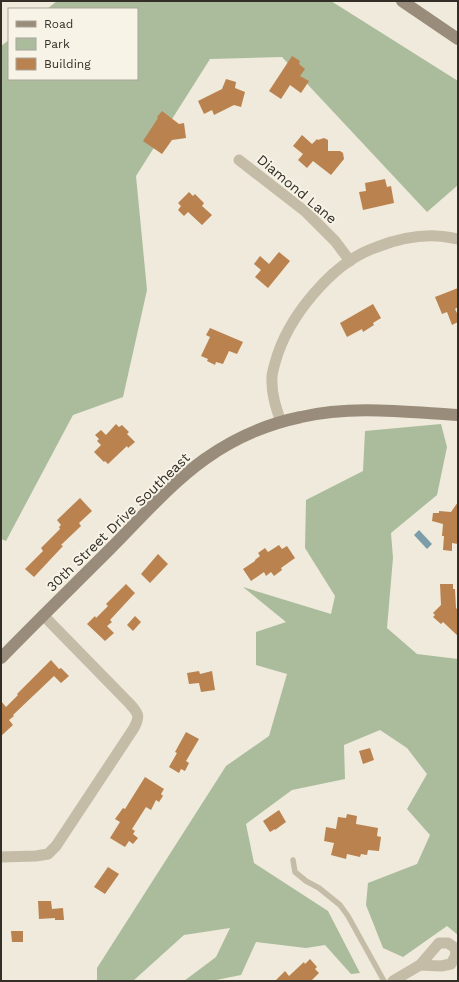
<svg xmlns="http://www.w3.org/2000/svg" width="459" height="982" font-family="'Work Sans',sans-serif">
<rect width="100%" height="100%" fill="#efeadb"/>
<!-- green -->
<g fill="#aabc9c">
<path d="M57 1H331L458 81V185L427 212 282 57 210 59 136 176 147 290 123 397 73 415 6 541 1 539V46L9 40V79H137V9H47Z"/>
<path d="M441 424 447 447 437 495 391 533 393 558 387 628 417 654 458 659V935L447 926 403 957 383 948 366 905 368 883 417 864 430 835 407 809 427 774 407 748 380 730 344 745 345 779 292 790 246 824 254 863 328 911 360 973 351 974 325 945 306 948 256 942 241 975 211 981H184L216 957 230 928 184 935 133 981H97V968L226 766 269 736 287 674 256 665V632L286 622 243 587 331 614 335 596 305 548 306 500 363 471 365 431Z"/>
</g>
<!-- water -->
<path fill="#7d9ca9" d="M419 530 432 544 427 549 414 535Z"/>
<!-- building -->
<g fill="#ba824e">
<path d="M292 56 300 61 299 64 305 69 300 76 309 81 301 93 290 85 281 99 269 91Z"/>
<path d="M226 79 236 82 235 88 245 92 241 107 234 105 214 115 212 110 204 114 198 101 222 89Z"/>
<path d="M162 111 179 124 184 123 186 138 172 140 162 154 143 141 158 118 157 117Z"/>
<path d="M302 135 312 144 317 139 318 140 324 138 328 140V151H340L343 153 344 159 331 175 313 161 307 168 298 160 303 154 293 146Z"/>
<path d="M385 179 387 187 391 186 394 203 363 210 359 192 366 191 365 183Z"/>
<path d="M189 192 193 196 195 194 204 203 202 206 212 215 202 225 188 212 184 216 178 210 181 206 178 203Z"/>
<path d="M279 252 290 261 268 288 255 277 261 270 254 264 260 256 269 264Z"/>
<path d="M458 288V307L455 309 458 315V322L452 325 447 312 442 314 435 297Z"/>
<path d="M373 304 381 318 373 323 374 325 363 332 362 329 347 337 340 323Z"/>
<path d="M210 328 243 342 237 354 229 351 223 364 216 362 215 365 207 361 208 359 201 356 210 337 206 335Z"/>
<path d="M116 424 119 427 122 425 129 432 127 434 135 442 128 448 127 446 108 464 105 461 104 462 94 452 101 445 97 441 99 439 95 435 101 430 106 435Z"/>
<path d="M80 498 92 511 79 523 81 526 61 545 63 546 34 577 25 569 43 551 41 548 60 529 59 527 61 525 57 520Z"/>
<path d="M458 502V544L452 543V551L443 550 444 536H442L443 524 432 521 433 513H439V511L451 512Z"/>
<path d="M279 545 282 549 287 546 295 558 281 568 282 570 274 576 271 572 266 576 264 572 251 581 243 569 255 561V560L260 556 258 553 265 548 268 552Z"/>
<path d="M158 554 168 564 150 583 141 574Z"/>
<path d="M126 584 135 593 110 620 112 622 107 626 114 633 105 641 87 624 95 616 96 618 108 606 106 604Z"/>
<path d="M440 584H453V589H455L456 608 458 610V636L443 622 441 624 433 617 435 615 433 613 441 605Z"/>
<path d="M135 616 141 622 133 631 127 625Z"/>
<path d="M51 660 59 669 61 668 69 676 61 683 54 676 13 715 14 716 9 720 13 725 1 736V701L6 707 18 695 17 694Z"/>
<path d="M199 671 200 674 212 671 215 690 201 692 199 683 189 684 187 673Z"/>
<path d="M186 732 199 739 186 761 189 763 185 771 181 769 179 773 169 767 177 753 175 752Z"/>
<path d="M370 748 374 760 363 764 359 751Z"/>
<path d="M145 777 164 789 161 794 163 796 159 802 156 800 151 810 146 807 132 829 135 831 133 834 138 838 133 844 129 841 125 847 110 838 120 822 115 819 123 808 125 809Z"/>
<path d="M279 810 286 822 275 830V829L270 832 263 821Z"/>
<path d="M347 814 357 816 356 824 378 828 377 836 381 837 379 851 368 850 367 855 361 854 360 857 347 854 346 859 331 855 334 843 324 841 326 827 336 829 338 817 346 818Z"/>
<path d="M108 867 119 874 105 894 94 887Z"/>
<path d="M38 901H51L52 909 63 908 64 920H55V918L39 919Z"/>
<path d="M11 931H23V942H12Z"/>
<path d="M310 959 317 967 315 969 319 973 311 981H275L285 971 289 976 304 962 305 964Z"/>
</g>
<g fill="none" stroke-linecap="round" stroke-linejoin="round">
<!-- lane -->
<path stroke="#c5bca8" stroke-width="5.5" d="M293 860 295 872 306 881 319 888 340 905 348 916 384 981"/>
<!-- street -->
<g stroke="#c5bca8" stroke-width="11">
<path d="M239 160 306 212 335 241 350 261"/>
<path d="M281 422C276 408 271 393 272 377 272 373 274 367 275 363 287 318 332 262 377 247 395 240 417 235 437 236 444 236 451 238 458 239"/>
<path d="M1 857 36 856 48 854 56 846 134 728C140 716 139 714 130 704L43 615"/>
<path d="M393 981 420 965 439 943H448L455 948 456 955 451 964 441 966 420 965"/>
</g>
<!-- secondary -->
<g stroke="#998c7a" stroke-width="12">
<path d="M402 1 458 39"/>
<path d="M1 658C37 621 74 585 110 549 141 518 170 484 205 459 233 439 267 424 301 417 352 405 406 412 458 415"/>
</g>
</g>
<g text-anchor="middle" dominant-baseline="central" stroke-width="4" stroke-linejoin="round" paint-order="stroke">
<!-- street labels -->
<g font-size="14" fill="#332e27" stroke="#f7f3e6">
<text transform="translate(297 189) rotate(40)">Diamond Lane</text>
<text transform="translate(118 522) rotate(-44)">30th Street Drive Southeast</text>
</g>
</g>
<!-- border -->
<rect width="459" height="982" fill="none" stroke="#332e27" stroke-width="4"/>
<!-- legend -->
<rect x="8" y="8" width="130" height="72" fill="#f7f3e6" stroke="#a9a49a"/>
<rect x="16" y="21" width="20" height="6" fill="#998c7a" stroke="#a9a49a"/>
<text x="44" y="28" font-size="12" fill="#332e27">Road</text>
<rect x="16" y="38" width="20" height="12" fill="#aabc9c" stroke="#a9a49a"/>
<text x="44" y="48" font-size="12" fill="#332e27">Park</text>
<rect x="16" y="58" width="20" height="12" fill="#ba824e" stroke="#a9a49a"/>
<text x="44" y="68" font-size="12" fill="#332e27">Building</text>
</svg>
